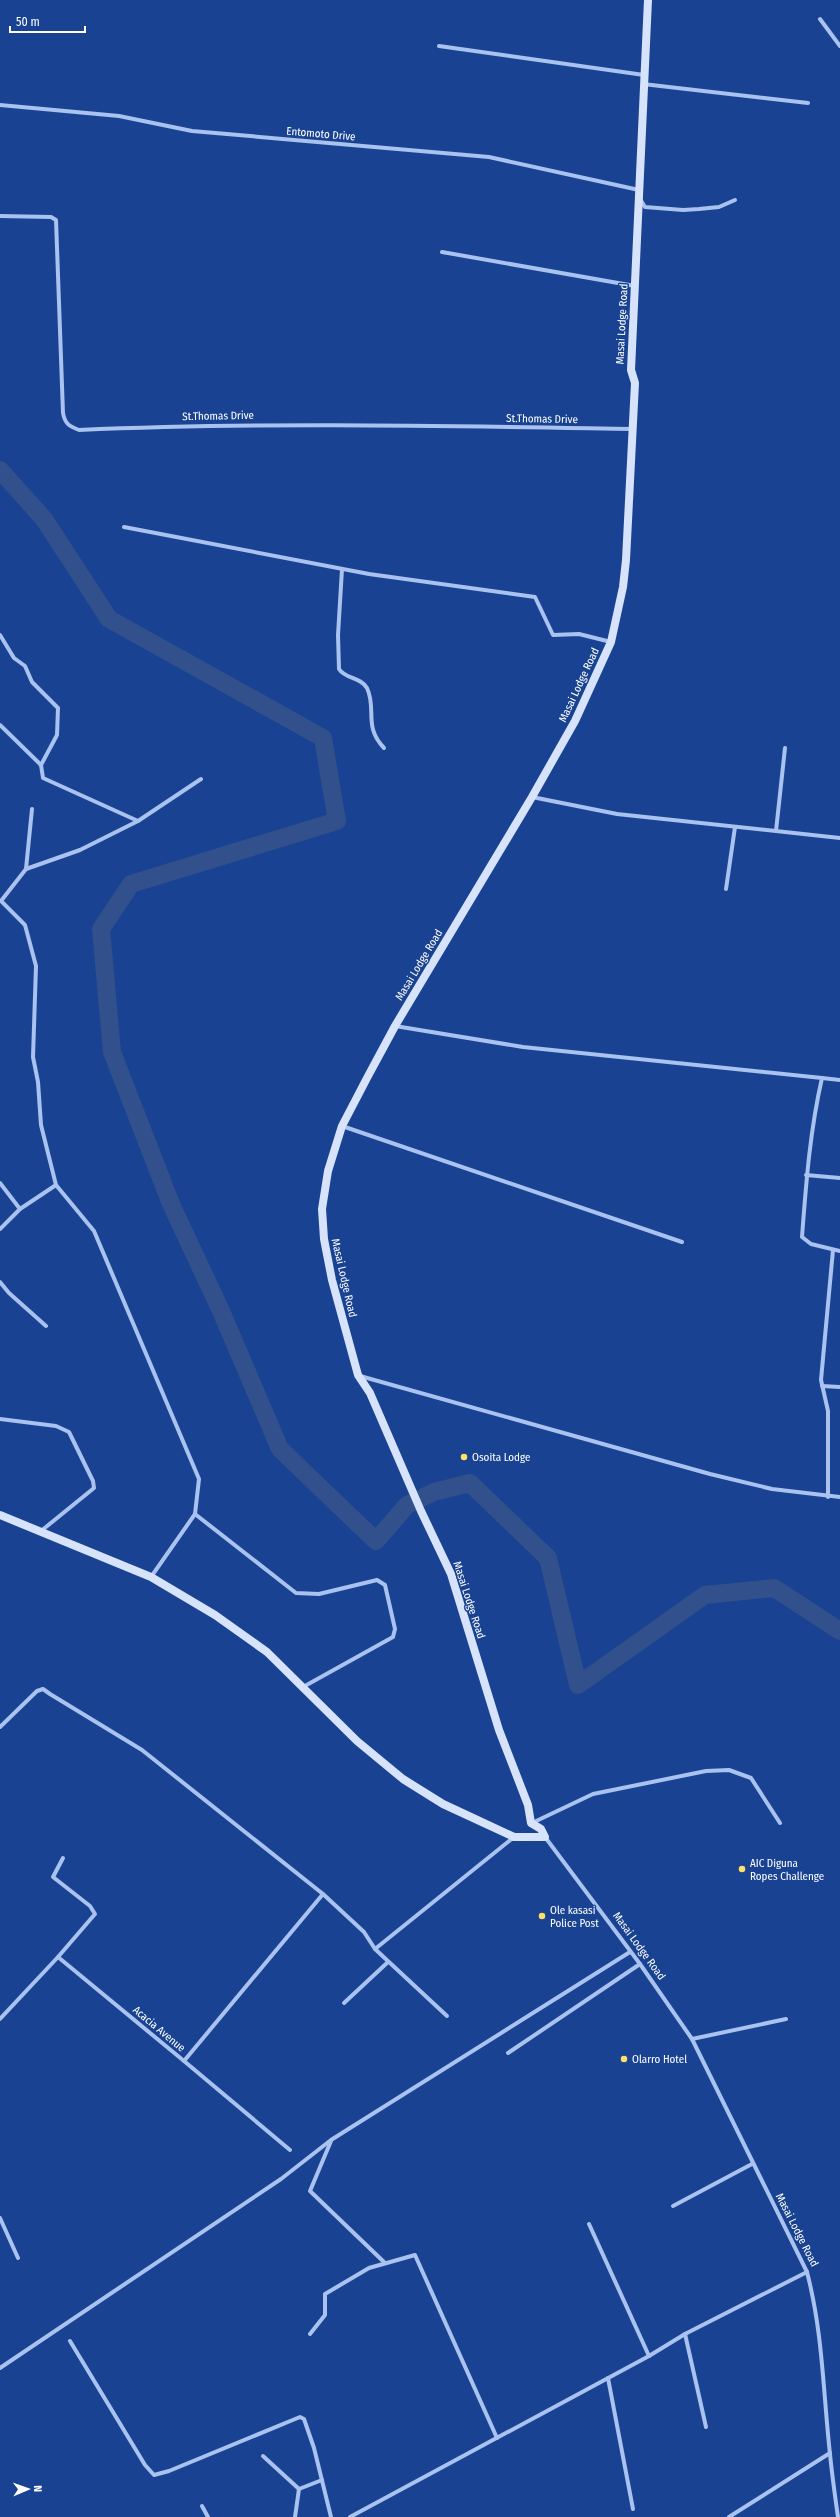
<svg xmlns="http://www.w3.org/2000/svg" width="840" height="2517" font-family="'Fira Sans Condensed',sans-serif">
<rect width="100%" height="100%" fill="#194392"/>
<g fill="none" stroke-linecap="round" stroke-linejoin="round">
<!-- river -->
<path stroke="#32508b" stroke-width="18" d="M0 470 44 519 109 619 323 738 337 821 131 884 101 929 112 1052 171 1204 221 1311 280 1449 376 1541 407 1505 434 1492 470 1483 548 1558 578 1685 705 1595 774 1588 840 1631"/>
<!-- street -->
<g stroke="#a9c2ef" stroke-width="4">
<path d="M820 19 840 46"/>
<path d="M439 46 644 75"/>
<path d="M643 84 808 103"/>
<path d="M0 105 119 116 192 131 489 157 639 190"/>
<path d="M640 199 645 207 683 210 699 209 719 207 735 200"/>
<path d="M0 216 51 217 56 220 63 413C65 424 69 426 79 430 263 422 447 426 632 429"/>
<path d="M442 252 635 286"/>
<path d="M124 527 369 574 535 597 553 635 579 634 611 642"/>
<path d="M342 569 338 635 339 669C345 679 361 677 367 688 377 709 363 726 384 748"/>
<path d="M0 635 14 658 25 666 32 682 58 708 57 735 41 765 43 778 138 821 201 779"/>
<path d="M0 725 41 765"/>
<path d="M532 797 617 814 840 838"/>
<path d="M32 809 26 869 1 901 25 925 36 966 33 1057 38 1082 41 1125 56 1185 94 1231 199 1479 195 1514 151 1577"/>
<path d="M776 831 785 748"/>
<path d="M26 869 80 850 138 821"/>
<path d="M726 889 735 827"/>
<path d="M395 1026 523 1047 822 1078C810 1130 806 1184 802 1237L811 1244 840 1251"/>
<path d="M822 1078 840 1080"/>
<path d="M342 1126 682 1242"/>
<path d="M806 1175 840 1178"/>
<path d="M0 1183 20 1209 0 1229"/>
<path d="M20 1209 56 1185"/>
<path d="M0 1282 9 1293 46 1326"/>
<path d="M360 1376 710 1474 772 1489 840 1497"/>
<path d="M822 1386 840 1387"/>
<path d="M0 1419 56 1426 69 1432 93 1481 94 1488 41 1531"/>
<path d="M828 1497V1411L821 1380 833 1250"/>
<path d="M195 1514 296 1593 319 1594 377 1580 385 1585 395 1629 393 1637 303 1687"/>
<path d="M0 1727 37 1691 43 1689 50 1694 142 1750 323 1894 364 1932 375 1949 514 1837"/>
<path d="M532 1823 593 1794 706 1771 729 1770 751 1778 780 1823"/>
<path d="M545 1837 640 1964 692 2039 807 2272C823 2334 823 2391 830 2454 832 2475 835 2496 838 2517"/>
<path d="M375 1949 447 2016"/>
<path d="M58 1957 95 1914 90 1906 53 1877 63 1858"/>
<path d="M344 2003 388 1962"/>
<path d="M0 2019 58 1957 184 2061 323 1894"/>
<path d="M692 2039 786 2019"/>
<path d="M508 2053 640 1964"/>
<path d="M184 2061 290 2150"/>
<path d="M331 2141 310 2191 385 2263"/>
<path d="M673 2206 752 2164"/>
<path d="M0 2218 18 2258"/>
<path d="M589 2224 649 2356"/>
<path d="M310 2334 325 2315V2294L369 2268 415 2255 497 2438"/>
<path d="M685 2334 706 2427"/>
<path d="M70 2341 145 2465 154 2475 169 2471 300 2417 304 2419 314 2448 331 2517"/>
<path d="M0 2368 281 2179 331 2140 630 1952"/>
<path d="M608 2378 633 2509"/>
<path d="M263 2456 299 2489 322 2480"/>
<path d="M202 2506 208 2517"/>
<path d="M295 2517 299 2489"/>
<path d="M350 2517 649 2356 685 2334 807 2272"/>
<path d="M729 2517 830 2453"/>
</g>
<!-- secondary -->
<path stroke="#d7e3fb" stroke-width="8" d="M0 1515 151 1577 215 1615 267 1652 357 1741 403 1779 443 1804 514 1837H545L541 1829 531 1823 528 1805 499 1730 451 1574 421 1511 370 1393 358 1375 332 1280 324 1239 322 1209 328 1171 342 1126 367 1078 395 1026 532 797 575 721 611 642 623 587 626 560 635 383 631 370 648 0"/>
</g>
<!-- markers -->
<g fill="#ffe167" stroke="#194392" stroke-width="1.5">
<circle cx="464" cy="1457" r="4"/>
<circle cx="742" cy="1869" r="4"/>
<circle cx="542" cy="1916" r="4"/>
<circle cx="624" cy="2059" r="4"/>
</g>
<g text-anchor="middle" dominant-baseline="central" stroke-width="3" stroke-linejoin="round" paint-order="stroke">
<!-- street labels -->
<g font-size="11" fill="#fff" stroke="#194392">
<text transform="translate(321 134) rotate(5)">Entomoto Drive</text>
<text transform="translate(622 324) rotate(-87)">Masai Lodge Road</text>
<text transform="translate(218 416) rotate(-1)">St.Thomas Drive</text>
<text transform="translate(542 419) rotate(1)">St.Thomas Drive</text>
<text transform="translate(579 685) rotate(-65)">Masai Lodge Road</text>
<text transform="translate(419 965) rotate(-59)">Masai Lodge Road</text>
<text transform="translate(344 1278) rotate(77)">Masai Lodge Road</text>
<text transform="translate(469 1600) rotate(72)">Masai Lodge Road</text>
<text transform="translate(639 1946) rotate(54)">Masai Lodge Road</text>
<text transform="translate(159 2029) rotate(40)">Acacia Avenue</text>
<text transform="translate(797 2230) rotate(63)">Masai Lodge Road</text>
</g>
<!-- poi labels -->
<g font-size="11" fill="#fff" stroke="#194392" text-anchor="start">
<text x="472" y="1457">Osoita Lodge</text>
<text x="750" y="1863">AIC Diguna<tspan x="750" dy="13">Ropes Challenge</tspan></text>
<text x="550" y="1910">Ole kasasi<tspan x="550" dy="13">Police Post</tspan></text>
<text x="632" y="2059">Olarro Hotel</text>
</g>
</g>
<!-- north arrow -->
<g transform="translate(28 2489) rotate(88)" stroke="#194392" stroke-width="3" paint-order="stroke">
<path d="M0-3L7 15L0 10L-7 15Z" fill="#ffffff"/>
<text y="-6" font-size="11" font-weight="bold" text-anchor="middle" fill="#ffffff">N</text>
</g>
<!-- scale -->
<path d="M10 26v6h75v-6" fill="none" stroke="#ffffff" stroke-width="2"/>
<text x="16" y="26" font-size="12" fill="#ffffff" stroke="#194392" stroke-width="3" paint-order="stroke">50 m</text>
</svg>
